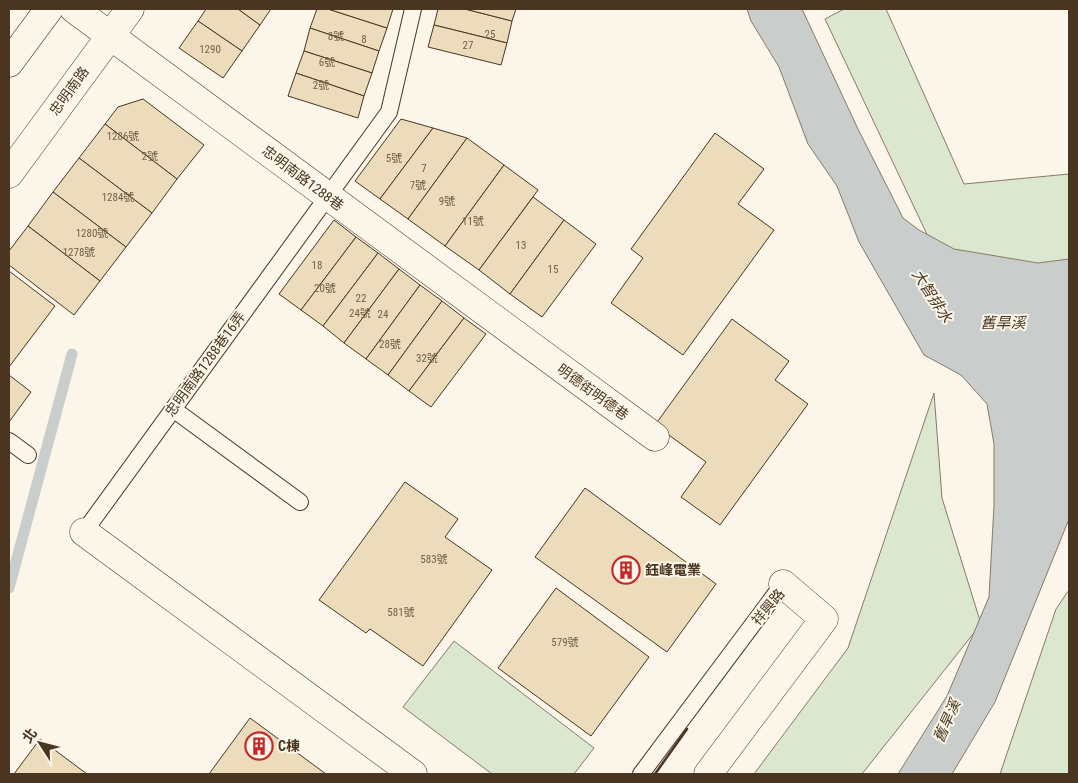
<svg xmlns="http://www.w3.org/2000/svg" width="1078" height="783" font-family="'Roboto Condensed','Noto Sans TC',sans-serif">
<rect width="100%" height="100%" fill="#fbf6e9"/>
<!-- green -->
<g fill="#dce7d0" stroke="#887966">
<path d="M844 9H886L964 184 1069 174V361L933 247 825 19Z"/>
<path d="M934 393 942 498 981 624 862 774H754L848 648Z"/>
<path d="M1069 590V774H1000L1056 609Z"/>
<path d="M454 641 594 748 574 774H492L403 707Z"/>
</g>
<!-- water -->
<path fill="#c9cecd" stroke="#887966" d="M747 9H802L858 129 903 218 919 230 954 249 1038 263 1069 259V519L995 702 952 774H898L947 696 989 597 994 505V444L987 404 961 375 924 355 859 242 837 186 808 144 779 67 751 21Z"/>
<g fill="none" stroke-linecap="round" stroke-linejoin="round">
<!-- stream -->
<path stroke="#c9cecd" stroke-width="11" d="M9 588 72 354"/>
</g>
<!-- building -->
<g fill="#ecdcbc" stroke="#4a3520">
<path d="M206 9H238L260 25 242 51 198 21Z"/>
<path d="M238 9H271L260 25Z"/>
<path d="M317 9H328L387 28 379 51 310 28Z"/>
<path d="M328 9H393L387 28Z"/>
<path d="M438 9H465L512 21 507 43 434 25Z"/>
<path d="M465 9H516L512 21Z"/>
<path d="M198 21 242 51 223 78 179 48Z"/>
<path d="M434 25 507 43 501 65 428 47Z"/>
<path d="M310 28 379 51 372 73 304 51Z"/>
<path d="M304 51 372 73 364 96 296 73Z"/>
<path d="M296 73 364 96 358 118 288 96Z"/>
<path d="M143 99 204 145 177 179 105 124 118 107Z"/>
<path d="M401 119 433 128 380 199 355 181Z"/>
<path d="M105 124 177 179 152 213 79 158Z"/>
<path d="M433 128 467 138 408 219 380 199Z"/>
<path d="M715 133 764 169 738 204 774 230 683 355 611 303 643 258 631 249Z"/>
<path d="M467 138 504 165 445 246 408 219Z"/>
<path d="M79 158 152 213 126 247 53 192Z"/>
<path d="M504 165 538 190 479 270 445 246Z"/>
<path d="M53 192 126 247 100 281 28 226Z"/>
<path d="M533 197 564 220 510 294 479 270Z"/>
<path d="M334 220 356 237 301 310 279 294Z"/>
<path d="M564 220 596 244 542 317 510 294Z"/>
<path d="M28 226 100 281 74 315 9 265V251Z"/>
<path d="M356 237 378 253 323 326 301 310Z"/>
<path d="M378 253 399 269 344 343 323 326Z"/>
<path d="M399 269 420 285 366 359 344 343Z"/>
<path d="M9 271 55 306 9 367Z"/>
<path d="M420 285 442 301 388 375 366 359Z"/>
<path d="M442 301 464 318 409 391 388 375Z"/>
<path d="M464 318 486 334 431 407 409 391Z"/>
<path d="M732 319 789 361 775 380 808 404 720 525 681 497 706 462 655 425Z"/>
<path d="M9 375 31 392 9 422Z"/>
<path d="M405 482 458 519 445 537 492 570 423 666 370 629 366 633 319 600Z"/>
<path d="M585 488 716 584 667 652 535 557Z"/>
<path d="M556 588 649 657 591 736 498 668Z"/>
<path d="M250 718 326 774H209Z"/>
<path d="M40 739 87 774H14Z"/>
</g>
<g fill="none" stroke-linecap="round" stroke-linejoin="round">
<!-- service casing -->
<g stroke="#4a3520" stroke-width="18">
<g id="service">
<path d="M173 409 300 502"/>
<path d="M9 441 28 455"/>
<path d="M84 532 389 112 413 9"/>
<path d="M641 774 783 584"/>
</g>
</g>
<!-- minor casing -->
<g stroke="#4a3520" stroke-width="29">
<g id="minor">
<path d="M74 9 655 437"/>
<path d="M84 532 413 774"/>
<path d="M708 774 824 619 783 584"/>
</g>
</g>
<!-- tertiary casing -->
<g stroke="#4a3520" stroke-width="29">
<g id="tertiary">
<path d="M9 63 49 9"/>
<path d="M9 174 130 9"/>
</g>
</g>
<!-- service -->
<use href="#service" stroke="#fbf6e9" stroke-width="16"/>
<!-- minor -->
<use href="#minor" stroke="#fbf6e9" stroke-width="28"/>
<!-- tertiary -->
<use href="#tertiary" stroke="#fbf6e9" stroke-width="28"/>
<!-- wall -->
<path stroke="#4a3520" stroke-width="2.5" d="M655 774 687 729"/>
</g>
<!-- icons -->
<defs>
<g id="building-ring" transform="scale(1.4375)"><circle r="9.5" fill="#fbf6e9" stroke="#c62828" stroke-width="1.5"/><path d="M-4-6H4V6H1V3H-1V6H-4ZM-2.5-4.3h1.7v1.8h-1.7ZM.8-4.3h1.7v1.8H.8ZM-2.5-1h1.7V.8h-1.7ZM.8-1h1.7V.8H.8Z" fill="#c62828"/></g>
</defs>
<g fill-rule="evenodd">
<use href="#building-ring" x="626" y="570"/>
<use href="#building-ring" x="259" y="746"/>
</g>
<g text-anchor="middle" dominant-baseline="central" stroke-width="4" stroke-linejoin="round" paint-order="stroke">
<!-- number labels -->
<g font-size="11" fill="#725f47">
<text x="490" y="34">25</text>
<text x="336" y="36">8號</text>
<text x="364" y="39">8</text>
<text x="468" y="45">27</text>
<text x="210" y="49">1290</text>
<text x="327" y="62">6號</text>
<text x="321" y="85">2號</text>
<text x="123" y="136">1286號</text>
<text x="150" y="156">2號</text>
<text x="394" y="158">5號</text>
<text x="424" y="168">7</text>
<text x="418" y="185">7號</text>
<text x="118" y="197">1284號</text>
<text x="447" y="201">9號</text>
<text x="473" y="221">11號</text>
<text x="92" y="233">1280號</text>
<text x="521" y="245">13</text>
<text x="79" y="252">1278號</text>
<text x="317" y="265">18</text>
<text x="553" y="269">15</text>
<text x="325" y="288">20號</text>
<text x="361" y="298">22</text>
<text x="360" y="313">24號</text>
<text x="383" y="314">24</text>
<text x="390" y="344">28號</text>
<text x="427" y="358">32號</text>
<text x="434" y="559">583號</text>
<text x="401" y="612">581號</text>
<text x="565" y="642">579號</text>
</g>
<!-- street labels -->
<g font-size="14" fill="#4a3520" stroke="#fbf6e9">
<text transform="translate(69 91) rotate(-54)">忠明南路</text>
<text transform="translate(303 178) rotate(37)">忠明南路1288巷</text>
<text transform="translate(205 364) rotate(-54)">忠明南路1288巷16弄</text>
<text transform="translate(593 392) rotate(36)">明德街明德巷</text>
<text transform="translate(768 607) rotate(-50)">祥興路</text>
</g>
<!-- poi labels -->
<g font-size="14" font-weight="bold" fill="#4a3520" stroke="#fbf6e9" text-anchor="start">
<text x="645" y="570">鈺峰電業</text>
<text x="278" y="746">C棟</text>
</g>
<!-- water labels -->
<g font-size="15" font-style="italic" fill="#4a3520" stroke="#fbf6e9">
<text transform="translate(932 296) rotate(57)">大智排水</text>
<text x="1003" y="323">舊旱溪</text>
<text transform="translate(947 721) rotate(-66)">舊旱溪</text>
</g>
</g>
<!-- border -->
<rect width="1078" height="783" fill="none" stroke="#4a3520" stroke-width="20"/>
<!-- north arrow -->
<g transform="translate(40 743) rotate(306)" stroke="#fbf6e9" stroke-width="4" paint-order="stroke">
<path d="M0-4L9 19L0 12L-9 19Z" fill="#4a3520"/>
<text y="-8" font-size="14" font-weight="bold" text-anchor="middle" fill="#4a3520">北</text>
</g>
</svg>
